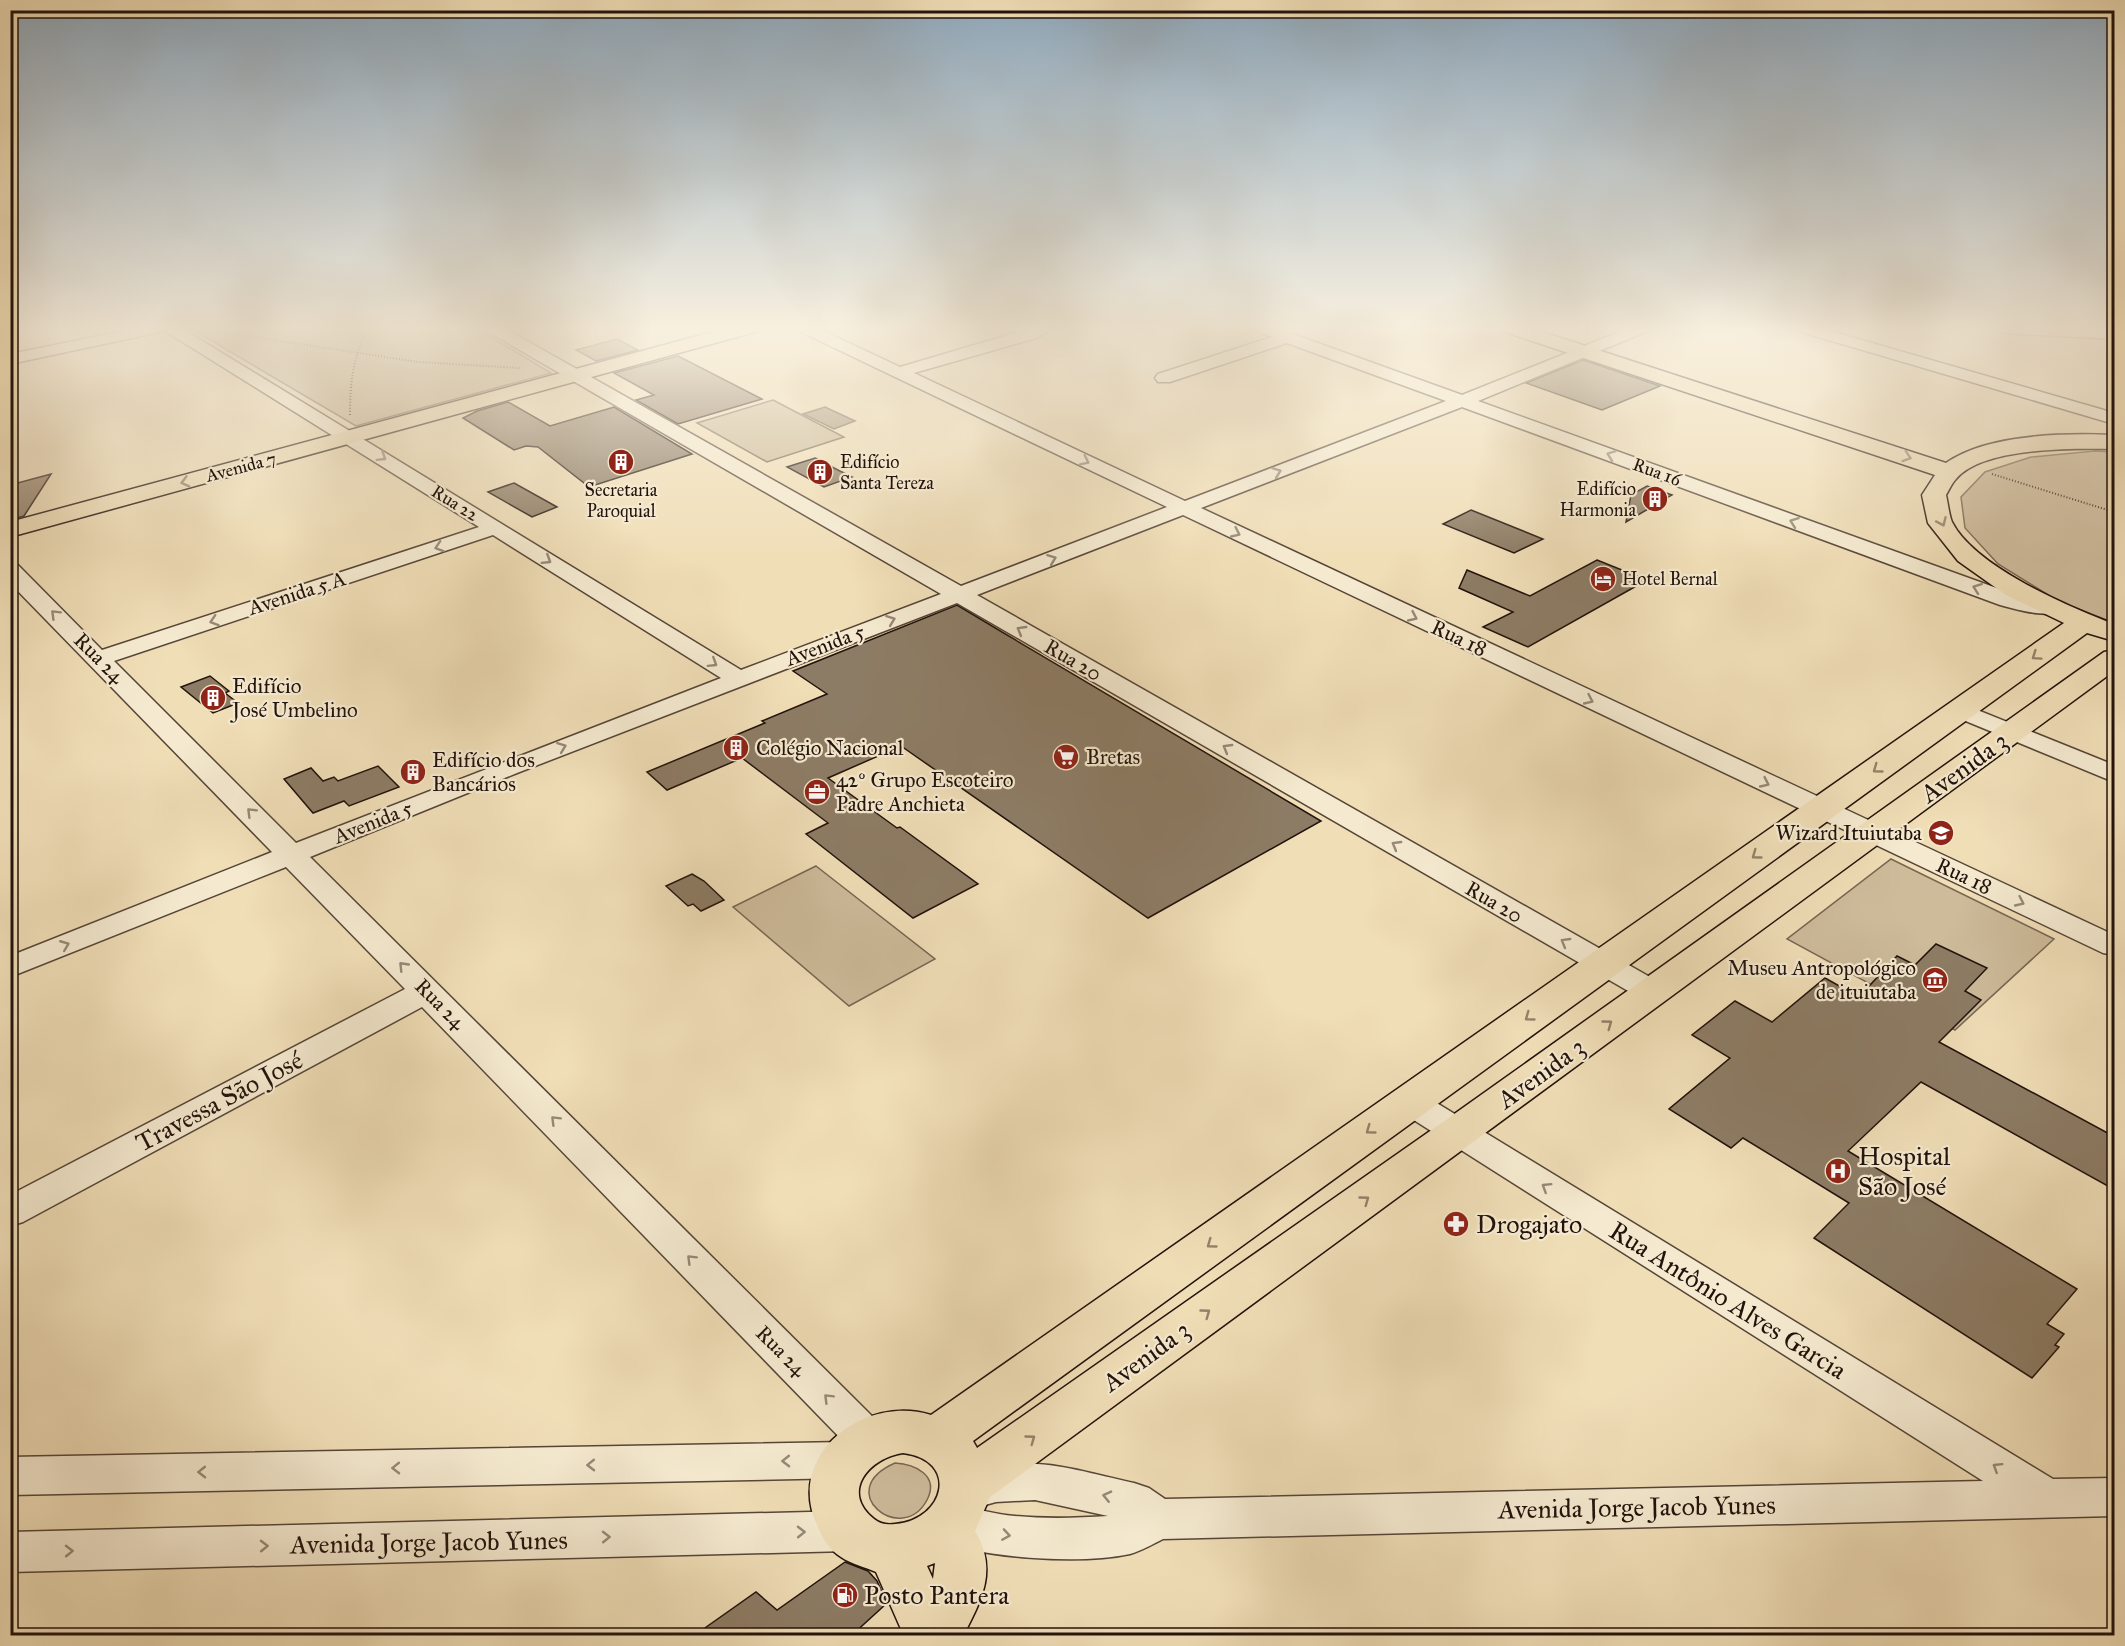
<svg xmlns="http://www.w3.org/2000/svg" width="2125" height="1646" font-family="'IM FELL Great Primer',serif">
<rect width="100%" height="100%" fill="#f0deb7"/>
<filter id="stains"><feTurbulence type="fractalNoise" baseFrequency=".00333" numOctaves="4"/><feColorMatrix values="0 0 0 0 .2 0 0 0 0 .09 0 0 0 0 .02 0 0 0 .5 -.17"/></filter>
<radialGradient id="worn" r=".72"><stop offset=".6" stop-color="#630" stop-opacity="0"/><stop offset="1" stop-color="#630" stop-opacity=".3"/></radialGradient>
<!-- green -->
<g fill="#cdbb9a" stroke="#786653" stroke-width="1.5">
<path d="M190 328H476L551 373 356 426Z"/>
<path d="M773 400 844 437 767 462 697 423Z"/>
<path d="M2095 451 2114 452V623L2058 601 1998 564 1965 528 1961 497 1985 472 2031 457Z"/>
<path d="M1891 859 2054 939 1955 1030 1787 939Z"/>
<path d="M816 866 935 959 849 1006 733 907Z"/>
<path d="M895 1463C914 1464 940 1475 927 1500 902 1547 831 1491 895 1463Z"/>
</g>
<!-- water -->
<path fill="#aa997d" stroke="#746350" stroke-width="1.5" d="M825 407 855 421 834 429 803 414Z"/>
<!-- building -->
<g fill="#8d7c65" stroke="#22120c" stroke-width="1.5">
<path d="M617 339 638 350 596 361 576 350Z"/>
<path d="M678 356 762 399 678 424 636 400 654 395 614 373Z"/>
<path d="M1583 360 1660 386 1602 410 1526 383Z"/>
<path d="M508 402 550 426 614 407 692 454 589 487 538 447 526 446 514 450 463 418 477 411Z"/>
<path d="M815 458 826 464 852 477 824 487 787 467Z"/>
<path d="M51 474 24 516 10 520V485Z"/>
<path d="M514 483 557 507 532 517 488 492Z"/>
<path d="M1647 486 1672 495 1626 522 1631 495Z"/>
<path d="M1471 510 1543 539 1514 553 1443 524Z"/>
<path d="M1597 560 1647 580 1528 647 1483 627 1513 612 1459 588 1467 570 1530 596Z"/>
<path d="M957 605 1002 632 1321 821 1148 918 901 746 828 778 897 828 900 827 978 884 913 918 806 834 828 823 742 758 667 790 647 772 765 723 762 721 827 694 793 671Z"/>
<path d="M210 676 229 691 225 693 238 703 213 713 181 687Z"/>
<path d="M378 766 399 787 349 806 344 801 313 813 284 779 311 768 323 781 334 777 338 781Z"/>
<path d="M692 874 704 881 724 900 701 911 693 904 688 906 666 886Z"/>
<path d="M1936 944 1987 968 1965 991 1981 1000 1939 1042 2115 1137V1190L1921 1082 1848 1151 2077 1289 2047 1324 2064 1334 2055 1345 2059 1347 2032 1378 1814 1238 1849 1203 1743 1138 1731 1148 1669 1109 1730 1058 1692 1035 1735 1001 1772 1022 1825 978 1859 997 1897 956 1915 965Z"/>
<path d="M845 1562 868 1571 877 1581 887 1603 852 1635H695L756 1592 777 1610Z"/>
</g>
<g fill="none" stroke-linecap="round" stroke-linejoin="round">
<!-- minor casing -->
<g stroke="#564537" stroke-width="3">
<g id="minor">
<path d="M138 328H181L741 670 941 594 487 331 485 328H504L961 586 1167 507 799 331 797 328H817L900 367 1032 328H1049L1046 333 1036 338 914 373 1185 501 1446 401 1287 343 1170 382H1158L1155 378 1158 374 1272 337 1256 331 1254 328H1276L1462 395 1629 328H1650L1648 331 1478 401 2016 595C2031 599 2046 599 2061 602L2064 607 2061 612C2040 617 2020 610 2000 605L1462 407 1201 508 2114 935V955L2103 953 1183 515 977 595 1664 985 1668 992 1664 999 1653 1002 1642 999 957 603 517 773 310 857 883 1427 889 1440 883 1453 869 1458 864 1456 866 1460 860 1473 845 1478 10 1495V1457L844 1442 422 1007 23 1222 10 1226V1195L405 989 286 867 10 977V956L272 852 10 583V564L18 565 102 650 479 527 165 331 10 364V354ZM493 535 721 678 296 843 114 661Z"/>
<path d="M1796 328H1820L2114 413V424L1798 331Z"/>
<path d="M1996 328 2114 329V339L2004 333Z"/>
<path d="M1960 703 2114 765V782L1951 715 1948 710 1951 705Z"/>
<path d="M1410 1090 1422 1094 2053 1479 2114 1478V1516L1163 1539C1153 1544 1141 1551 1130 1554 1079 1565 981 1558 933 1539L927 1525 933 1511C959 1501 987 1514 1015 1516 1046 1519 1077 1518 1108 1516L1035 1500 996 1502 974 1508 959 1502 953 1489 959 1476C1024 1451 1070 1469 1134 1483L1149 1488 1165 1499 1983 1481 1398 1110 1393 1102 1398 1094Z"/>
<path d="M848 1511 863 1517 869 1531 863 1545 848 1551 10 1572V1532Z"/>
</g>
</g>
<!-- major casing -->
<g stroke="#22120c" stroke-width="3">
<g id="major">
<path d="M727 328H758L755 332 10 537V522Z"/>
<path d="M1503 328H1530L1946 463C1987 434 2066 433 2114 435V449C2075 448 1982 447 1956 479 1952 483 1949 490 1946 495 1948 503 1949 515 1952 522 1975 567 2069 607 2114 624V641L2087 633 973 1441 977 1448 1443 1122 2104 652 2114 650V671L990 1497 975 1531C998 1570 982 1599 963 1636H904L876 1572C865 1567 851 1564 841 1557 829 1550 822 1537 817 1525 785 1454 865 1394 931 1415L2064 623 2006 595 1958 561 1928 523 1922 495 1935 475 1505 332ZM903 1453C960 1460 945 1520 895 1524 888 1525 880 1524 874 1519 840 1492 869 1458 903 1453ZM935 1563 933 1579 927 1566Z"/>
</g>
</g>
<!-- path -->
<g stroke="#22120c" stroke-width="2" stroke-dasharray="1 2" stroke-linecap="butt">
<path d="M215 331 418 362 520 368"/>
<path d="M350 415C350 382 353 357 368 328"/>
<path d="M1992 474 2114 512"/>
</g>
<!-- minor -->
<use href="#minor" fill="#f5ead0" fill-rule="evenodd"/>
<!-- major -->
<use href="#major" fill="#f0deb7" fill-rule="evenodd"/>
</g>
<!-- one-way arrows -->
<defs><path id="oneway-chevron" d="M-2-3.5L2.5 0L-2 3.5" fill="none" stroke-width="1.6" stroke-linecap="round" stroke-linejoin="round" transform="scale(1.5)"/></defs>
<g stroke="#968978">
<use href="#oneway-chevron" transform="translate(1611 455) rotate(-160)"/>
<use href="#oneway-chevron" transform="translate(382 457) rotate(32)"/>
<use href="#oneway-chevron" transform="translate(1085 461) rotate(26)"/>
<use href="#oneway-chevron" transform="translate(1277 472) rotate(-21)"/>
<use href="#oneway-chevron" transform="translate(1794 522) rotate(-160)"/>
<use href="#oneway-chevron" transform="translate(1236 533) rotate(25)"/>
<use href="#oneway-chevron" transform="translate(439 547) rotate(162)"/>
<use href="#oneway-chevron" transform="translate(1052 559) rotate(-21)"/>
<use href="#oneway-chevron" transform="translate(547 560) rotate(32)"/>
<use href="#oneway-chevron" transform="translate(1977 588) rotate(-160)"/>
<use href="#oneway-chevron" transform="translate(55 614) rotate(-135)"/>
<use href="#oneway-chevron" transform="translate(1413 617) rotate(25)"/>
<use href="#oneway-chevron" transform="translate(891 620) rotate(-21)"/>
<use href="#oneway-chevron" transform="translate(214 621) rotate(162)"/>
<use href="#oneway-chevron" transform="translate(1021 630) rotate(-150)"/>
<use href="#oneway-chevron" transform="translate(713 663) rotate(32)"/>
<use href="#oneway-chevron" transform="translate(1589 700) rotate(25)"/>
<use href="#oneway-chevron" transform="translate(562 747) rotate(-21)"/>
<use href="#oneway-chevron" transform="translate(1227 748) rotate(-150)"/>
<use href="#oneway-chevron" transform="translate(1765 783) rotate(25)"/>
<use href="#oneway-chevron" transform="translate(251 812) rotate(-135)"/>
<use href="#oneway-chevron" transform="translate(1396 845) rotate(-150)"/>
<use href="#oneway-chevron" transform="translate(2020 902) rotate(25)"/>
<use href="#oneway-chevron" transform="translate(1565 942) rotate(-150)"/>
<use href="#oneway-chevron" transform="translate(65 945) rotate(-22)"/>
<use href="#oneway-chevron" transform="translate(403 966) rotate(-134)"/>
<use href="#oneway-chevron" transform="translate(555 1120) rotate(-135)"/>
<use href="#oneway-chevron" transform="translate(1546 1187) rotate(-148)"/>
<use href="#oneway-chevron" transform="translate(691 1259) rotate(-135)"/>
<use href="#oneway-chevron" transform="translate(828 1398) rotate(-135)"/>
<use href="#oneway-chevron" transform="translate(786 1461) rotate(179)"/>
<use href="#oneway-chevron" transform="translate(591 1465) rotate(179)"/>
<use href="#oneway-chevron" transform="translate(1997 1467) rotate(-148)"/>
<use href="#oneway-chevron" transform="translate(396 1468) rotate(179)"/>
<use href="#oneway-chevron" transform="translate(202 1472) rotate(179)"/>
<use href="#oneway-chevron" transform="translate(1107 1496) rotate(-167)"/>
<use href="#oneway-chevron" transform="translate(801 1532) rotate(-1)"/>
<use href="#oneway-chevron" transform="translate(1006 1535) rotate(9)"/>
<use href="#oneway-chevron" transform="translate(606 1537) rotate(-1)"/>
<use href="#oneway-chevron" transform="translate(264 1546) rotate(-1)"/>
<use href="#oneway-chevron" transform="translate(69 1551) rotate(-1)"/>
</g>
<g stroke="#93826a">
<use href="#oneway-chevron" transform="translate(1907 457) rotate(18)"/>
<use href="#oneway-chevron" transform="translate(185 482) rotate(165)"/>
<use href="#oneway-chevron" transform="translate(1942 522) rotate(66)"/>
<use href="#oneway-chevron" transform="translate(2036 656) rotate(145)"/>
<use href="#oneway-chevron" transform="translate(1877 769) rotate(144)"/>
<use href="#oneway-chevron" transform="translate(1756 855) rotate(144)"/>
<use href="#oneway-chevron" transform="translate(1529 1017) rotate(144)"/>
<use href="#oneway-chevron" transform="translate(1608 1024) rotate(-36)"/>
<use href="#oneway-chevron" transform="translate(1370 1130) rotate(144)"/>
<use href="#oneway-chevron" transform="translate(1365 1200) rotate(-36)"/>
<use href="#oneway-chevron" transform="translate(1211 1244) rotate(144)"/>
<use href="#oneway-chevron" transform="translate(1206 1313) rotate(-36)"/>
<use href="#oneway-chevron" transform="translate(1031 1439) rotate(-36)"/>
</g>
<!-- sky -->
<linearGradient id="sky" x2="0" y2="1"><stop stop-color="#8fa9bd"/><stop offset="0.59" stop-color="#f8f0df"/><stop offset="1" stop-color="#f8f0df" stop-opacity="0"/></linearGradient>
<rect width="2125" height="558" fill="url(#sky)"/>
<!-- icons -->
<defs>
<g id="building-disc" transform="scale(1.35)"><circle r="9.5" fill="#8f2418" stroke="#f5ead0"/><path d="M-4-6H4V6H1V3H-1V6H-4ZM-2.5-4.3h1.7v1.8h-1.7ZM.8-4.3h1.7v1.8H.8ZM-2.5-1h1.7V.8h-1.7ZM.8-1h1.7V.8H.8Z" fill="#fff"/></g>
<g id="hotel-disc" transform="scale(1.35)"><circle r="9.5" fill="#8f2418" stroke="#f5ead0"/><path d="M-6-4.5h1.5V1H6V5H4.5V3h-9V5H-6ZM-4 0a1.8 1.8 0 1 1 3.6 0ZM.5 0V-2.5h3Q6-2.5 6 0Z" fill="#fff"/></g>
<g id="supermarket-disc" transform="scale(1.35)"><circle r="9.5" fill="#8f2418" stroke="#f5ead0"/><path d="M-6-5.5h2.5l.6 2H6L4.5 2H-2.5L-4.4-4H-6ZM-1.5 3.2a1.3 1.3 0 1 0 .1 0ZM3 3.2a1.3 1.3 0 1 0 .1 0Z" fill="#fff"/></g>
<g id="office-disc" transform="scale(1.35)"><circle r="9.5" fill="#8f2418" stroke="#f5ead0"/><path d="M-6-3h4V-5.5h4V-3h4V5H-6ZM-1-4.5V-3h2v-1.5ZM-6 0V1H6V0Z" fill="#fff"/></g>
<g id="school-disc" transform="scale(1.35)"><circle r="9.5" fill="#8f2418" stroke="#f5ead0"/><path d="M0-5L7-2L0 1L-7-2ZM-4 1L0 2.5L4 1V4Q0 6-4 4Z" fill="#fff"/></g>
<g id="museum-disc" transform="scale(1.35)"><circle r="9.5" fill="#8f2418" stroke="#f5ead0"/><path d="M0-6L6-3V-2H-6V-3ZM-5-1h2V3h-2ZM-1-1h2V3h-2ZM3-1h2V3H3ZM-6 4H6V6H-6Z" fill="#fff"/></g>
<g id="hospital-disc" transform="scale(1.35)"><circle r="9.5" fill="#8f2418" stroke="#f5ead0"/><path d="M-5-5h3v3.5h4V-5h3V5h-3V1.5h-4V5h-3Z" fill="#fff"/></g>
<g id="pharmacy-disc" transform="scale(1.35)"><circle r="9.5" fill="#8f2418" stroke="#f5ead0"/><path d="M-2-6h4v4h4v4h-4v4h-4v-4h-4v-4h4Z" fill="#fff"/></g>
<g id="fuel-disc" transform="scale(1.35)"><circle r="9.5" fill="#8f2418" stroke="#f5ead0"/><path d="M-5.5-6h7V0h2V4h1.3V-2.5L3-4.5l.8-.8L6-3V5H2.5V1h-1V6h-7ZM-4.2-4.7v3.2H.2V-4.7Z" fill="#fff"/></g>
</defs>
<g fill-rule="evenodd">
<use href="#building-disc" x="621" y="462"/>
<use href="#building-disc" x="820" y="472"/>
<use href="#building-disc" x="1655" y="499"/>
<use href="#hotel-disc" x="1603" y="579"/>
<use href="#building-disc" x="213" y="698"/>
<use href="#building-disc" x="736" y="748"/>
<use href="#supermarket-disc" x="1066" y="757"/>
<use href="#building-disc" x="413" y="772"/>
<use href="#office-disc" x="817" y="792"/>
<use href="#school-disc" x="1941" y="833"/>
<use href="#museum-disc" x="1935" y="980"/>
<use href="#hospital-disc" x="1838" y="1171"/>
<use href="#pharmacy-disc" x="1456" y="1224"/>
<use href="#fuel-disc" x="845" y="1595"/>
</g>
<g text-anchor="middle" dominant-baseline="central" stroke-width="4.5" stroke-linejoin="round" paint-order="stroke">
<!-- far-poi labels -->
<g font-size="18" fill="#22120c" stroke="#f5ead0" text-anchor="start">
<text x="840" y="462">Edifício<tspan x="840" dy="21">Santa Tereza</tspan></text>
<text x="1636" y="489" text-anchor="end">Edifício<tspan x="1636" dy="21">Harmonia</tspan></text>
<text x="621" y="490" text-anchor="middle">Secretaria<tspan x="621" dy="21">Paroquial</tspan></text>
<text x="1622" y="579">Hotel Bernal</text>
</g>
<!-- far-street labels -->
<g font-size="18" fill="#22120c" stroke="#f5ead0">
<text transform="translate(241 467) rotate(-15)">Avenida 7</text>
<text transform="translate(1657 472) rotate(20)">Rua 16</text>
<text transform="translate(455 503) rotate(32)">Rua 22</text>
</g>
<!-- street labels -->
<g font-size="21" fill="#22120c" stroke="#f5ead0">
<text transform="translate(297 593) rotate(-18)">Avenida 5 A</text>
<text transform="translate(1459 638) rotate(25)">Rua 18</text>
<text transform="translate(825 645) rotate(-21)">Avenida 5</text>
<text transform="translate(99 658) rotate(45)">Rua 24</text>
<text transform="translate(1073 660) rotate(30)">Rua 20</text>
<text transform="translate(373 822) rotate(-22)">Avenida 5</text>
<text transform="translate(1964 876) rotate(25)">Rua 18</text>
<text transform="translate(1494 902) rotate(30)">Rua 20</text>
<text transform="translate(440 1004) rotate(45)">Rua 24</text>
<text transform="translate(781 1351) rotate(45)">Rua 24</text>
</g>
<!-- poi labels -->
<g font-size="21" fill="#22120c" stroke="#f5ead0" text-anchor="start">
<text x="232" y="686">Edifício<tspan x="232" dy="24">José Umbelino</tspan></text>
<text x="756" y="748">Colégio Nacional</text>
<text x="1086" y="757">Bretas</text>
<text x="432" y="760">Edifício dos<tspan x="432" dy="24">Bancários</tspan></text>
<text x="836" y="780">42º Grupo Escoteiro<tspan x="836" dy="24">Padre Anchieta</tspan></text>
<text x="1922" y="833" text-anchor="end">Wizard Ituiutaba</text>
<text x="1916" y="968" text-anchor="end">Museu Antropológico<tspan x="1916" dy="24">de ituiutaba</tspan></text>
</g>
<!-- near-street labels -->
<g font-size="26" fill="#22120c" stroke="#f5ead0">
<text transform="translate(1964 767) rotate(-36)">Avenida 3</text>
<text transform="translate(1541 1073) rotate(-36)">Avenida 3</text>
<text transform="translate(219 1101) rotate(-28)">Travessa São José</text>
<text transform="translate(1728 1300) rotate(32)">Rua Antônio Alves Garcia</text>
<text transform="translate(1146 1356) rotate(-36)">Avenida 3</text>
<text transform="translate(1637 1507) rotate(-1)">Avenida Jorge Jacob Yunes</text>
<text transform="translate(429 1542) rotate(-1)">Avenida Jorge Jacob Yunes</text>
</g>
<!-- near-poi labels -->
<g font-size="26" fill="#22120c" stroke="#f5ead0" text-anchor="start">
<text x="1858" y="1156">Hospital<tspan x="1858" dy="30">São José</tspan></text>
<text x="1476" y="1224">Drogajato</text>
<text x="864" y="1595">Posto Pantera</text>
</g>
</g>
<!-- margin -->
<rect width="2125" height="1646" fill="none" stroke="#f0deb7" stroke-width="36"/>
<rect x="12" y="12" width="2101" height="1622" fill="none" stroke="#22120c" stroke-width="3"/>
<rect x="18" y="18" width="2089" height="1610" fill="none" stroke="#22120c" stroke-width="1.5"/>
<rect width="100%" height="100%" filter="url(#stains)"/>
<rect width="100%" height="100%" fill="url(#worn)"/>
</svg>
